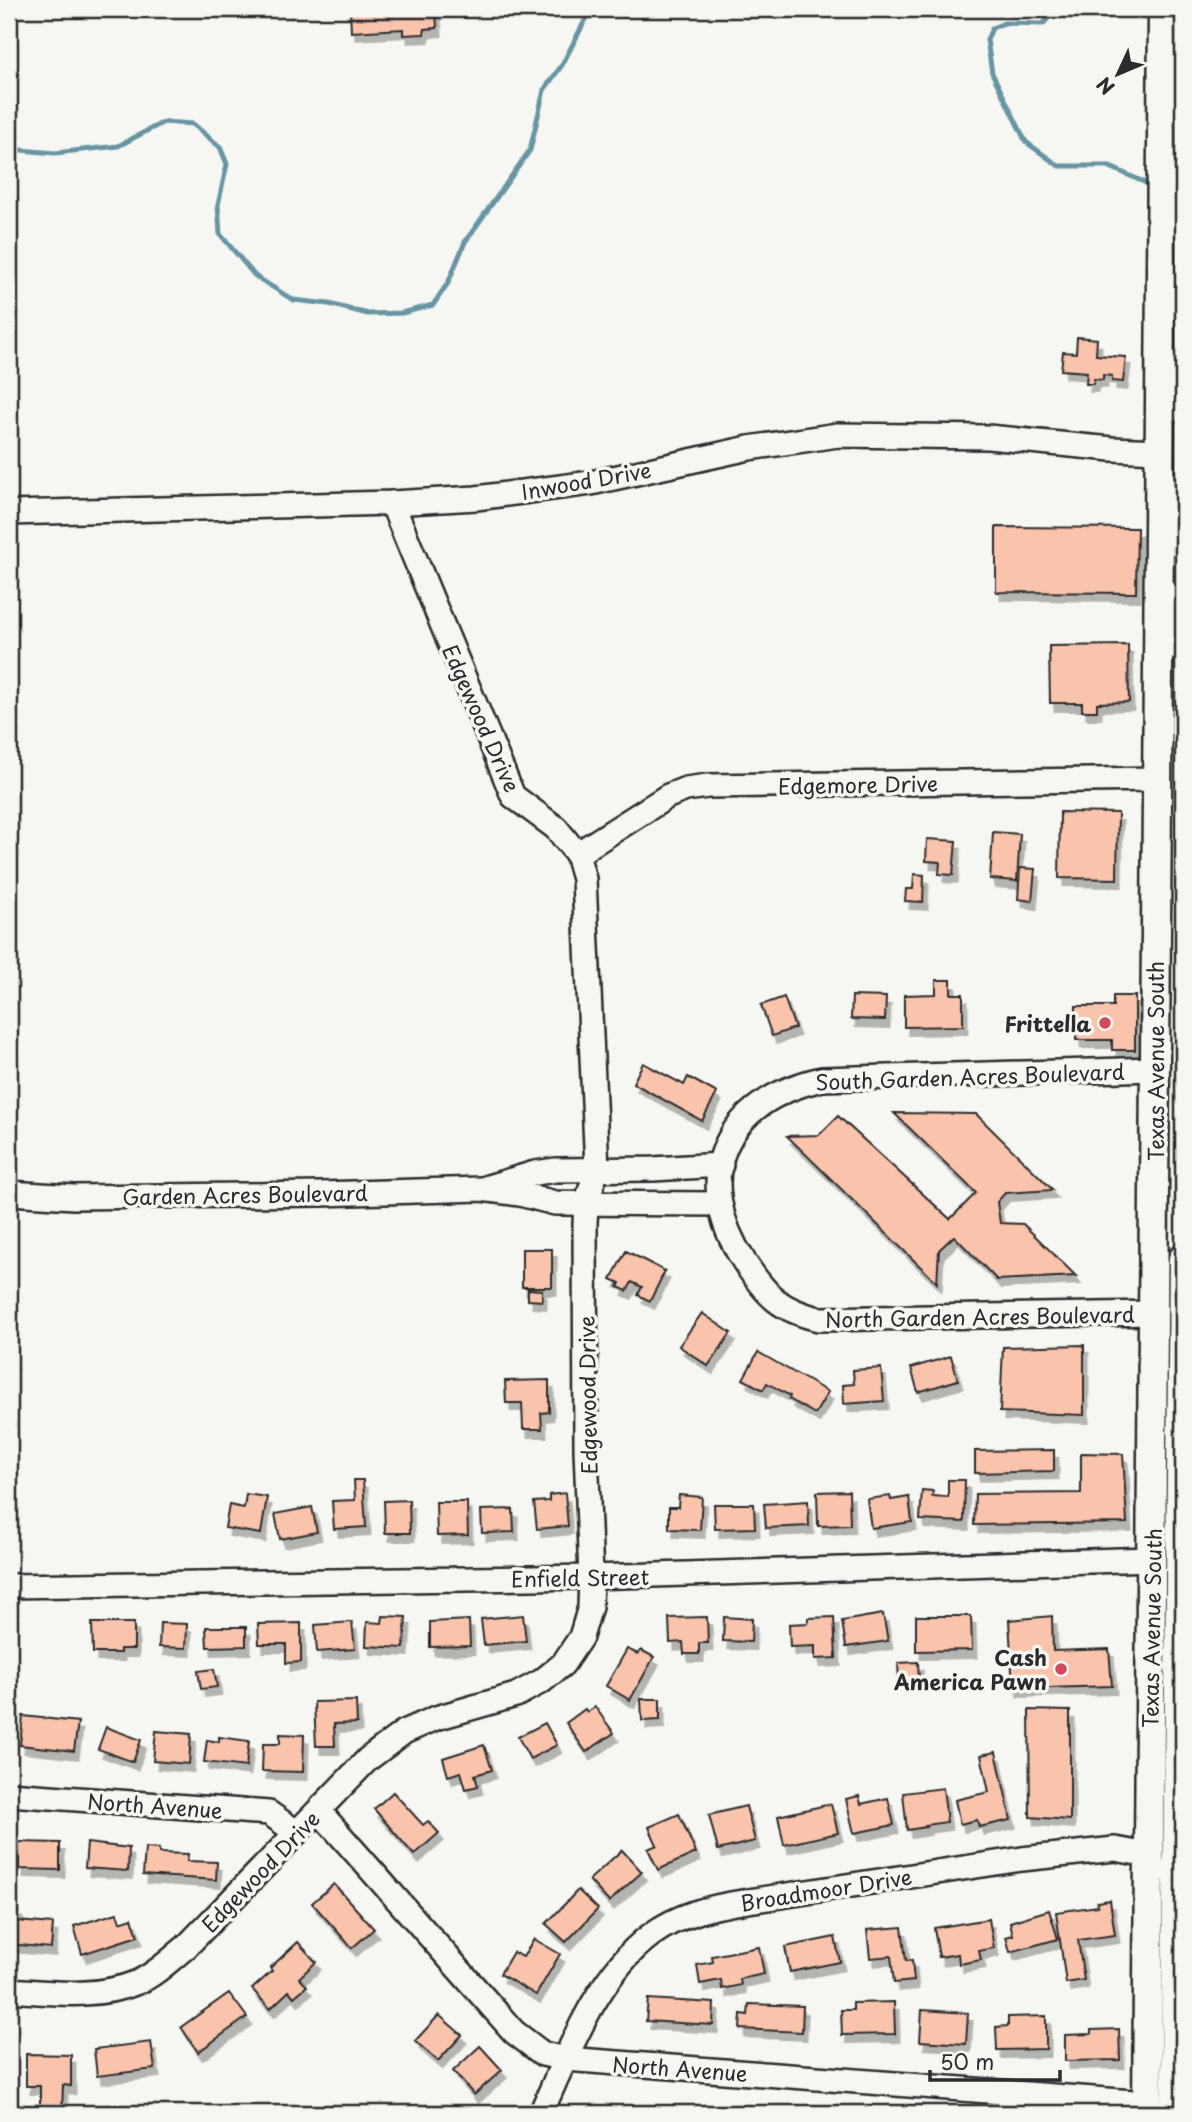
<svg xmlns="http://www.w3.org/2000/svg" width="1192" height="2122" font-family="'Playpen Sans',sans-serif">
<defs>
<filter id="shadow"><feDropShadow dx="4.5" dy="8" stdDeviation="0" flood-color="#0004"/></filter>
</defs>
<rect width="100%" height="100%" fill="#f6f6f2"/>
<filter id="ink" filterUnits="userSpaceOnUse"><feTurbulence type="fractalNoise" baseFrequency=".0143" numOctaves="2"/><feDisplacementMap in="SourceGraphic" scale="14" xChannelSelector="R" yChannelSelector="G"/><feConvolveMatrix kernelMatrix="1 2 1 2 8 2 1 2 1" color-interpolation-filters="sRGB"/></filter>
<g filter="url(#ink)">
<g fill="none" stroke-linecap="round" stroke-linejoin="round">
<!-- stream -->
<g stroke="#6995a3" stroke-width="5">
<path d="M1056 9 1043 24 1004 23 992 28 987 40 992 73 1026 142 1059 166H1108L1146 183"/>
<path d="M9 149 55 153 118 146 164 122 193 124 220 147 227 164 218 205 220 234 255 276 293 300 329 304 368 314 402 313 433 305 448 283 465 242 530 150 544 90 562 65 591 9"/>
</g>
</g>
<!-- building -->
<g fill="#fac3ac" stroke="#2b2b2b" stroke-width="2" filter="url(#shadow)">
<path d="M350 9H436L437 28 425 29 424 34 403 35V29L351 32Z"/>
<path d="M1077 337 1097 339 1096 355 1126 357 1123 382 1112 381V376L1103 375V380L1094 379 1093 384H1086L1087 372 1061 370 1063 352 1076 353Z"/>
<path d="M996 527 1137 528 1136 593 996 592Z"/>
<path d="M1128 645 1129 702 1097 703V711H1082V703H1050L1049 646Z"/>
<path d="M1060 812 1118 813 1117 879 1059 878Z"/>
<path d="M993 832 1020 834 1017 881 990 879Z"/>
<path d="M927 839 956 841 953 875 939 874 940 862 926 861Z"/>
<path d="M1020 868 1035 869 1032 901 1018 899Z"/>
<path d="M914 874 924 875 923 902 905 901 906 889H913Z"/>
<path d="M936 980H951V994H963V1026L904 1027V995L936 994Z"/>
<path d="M852 996 886 997 885 1020 851 1019Z"/>
<path d="M1113 996H1135V1050H1112V1040H1076V1006H1113Z"/>
<path d="M784 997 795 1028 772 1036 761 1005Z"/>
<path d="M643 1063 684 1085 688 1077 717 1093 702 1121 633 1083Z"/>
<path d="M894 1113 976 1114 1053 1190 1005 1193 997 1202 1000 1223 1023 1224 1076 1276 997 1280 954 1236 939 1250 937 1283 787 1136 819 1135 838 1116 950 1219 976 1193Z"/>
<rect x="522" y="1249" width="30" height="38"/>
<path d="M626 1251 665 1271 650 1301 638 1295 642 1287 632 1282 627 1291 618 1287 620 1283 611 1279Z"/>
<path d="M528 1289 542 1290V1301L528 1300Z"/>
<path d="M702 1313 731 1333 708 1366 679 1346Z"/>
<path d="M1084 1345V1415L1000 1412 1003 1347Z"/>
<path d="M758 1352 828 1392 815 1414 789 1399 790 1396 767 1383 763 1390 743 1379Z"/>
<path d="M951 1356 958 1380 918 1392 911 1368Z"/>
<path d="M881 1368 884 1401 844 1404 843 1385 854 1384 853 1370Z"/>
<path d="M549 1380V1412L541 1413 542 1429H523L522 1403H506L505 1381Z"/>
<path d="M1054 1450V1471L975 1473V1451Z"/>
<path d="M1081 1453 1123 1454 1127 1523 974 1525 975 1494 1081 1493Z"/>
<path d="M354 1480H363L366 1527 334 1529 332 1501 355 1500Z"/>
<path d="M948 1480H965L964 1522 920 1520 922 1490 933 1491 932 1496 948 1497Z"/>
<path d="M849 1491 850 1525 818 1526 817 1492Z"/>
<path d="M565 1493 568 1526 537 1529 534 1502 549 1501V1495Z"/>
<path d="M246 1494 267 1497 261 1534 225 1528 229 1505 244 1508Z"/>
<path d="M679 1495 702 1497 700 1530 669 1529V1507H678Z"/>
<path d="M890 1496 891 1500 909 1497 912 1522 871 1528 867 1499Z"/>
<path d="M409 1500 410 1533H385L384 1501Z"/>
<path d="M808 1501 809 1526 766 1528 764 1504Z"/>
<path d="M436 1502H467L468 1535 437 1536Z"/>
<path d="M714 1504H754L755 1528 715 1529Z"/>
<path d="M312 1507 317 1532 280 1539 275 1514Z"/>
<path d="M513 1509 514 1532 482 1533 481 1510Z"/>
<path d="M883 1614 888 1641 846 1647 842 1621Z"/>
<path d="M523 1615 526 1641 484 1645 481 1619Z"/>
<path d="M383 1616 406 1617 404 1648 366 1646 367 1622 382 1623Z"/>
<path d="M916 1616H971L972 1650 916 1651Z"/>
<path d="M1052 1616 1053 1651 1109 1649 1112 1686 1013 1689 1009 1620Z"/>
<path d="M707 1617 708 1643H699V1654H684L683 1642 670 1643 669 1618Z"/>
<path d="M724 1617 752 1619 751 1642 723 1641Z"/>
<path d="M834 1617 836 1658 815 1659V1646L790 1647 789 1624 808 1623V1618Z"/>
<path d="M469 1620 470 1646 430 1647V1622Z"/>
<path d="M352 1622 355 1649 317 1652 315 1625Z"/>
<path d="M92 1623H134V1649H120V1653H93Z"/>
<path d="M160 1623 187 1624 186 1648 159 1647Z"/>
<path d="M301 1623V1662L286 1663V1644H259L258 1624Z"/>
<path d="M206 1627H246V1646L207 1647Z"/>
<path d="M627 1649 638 1654 641 1650 654 1657 630 1700 606 1686Z"/>
<path d="M918 1662 919 1680 899 1681 898 1663Z"/>
<path d="M214 1669 217 1687 201 1689 198 1671Z"/>
<path d="M641 1699H660V1720L642 1721Z"/>
<path d="M356 1701 357 1723 334 1724 335 1746H316L314 1702Z"/>
<path d="M595 1707 614 1733 586 1752 566 1723 585 1709 587 1712Z"/>
<path d="M1029 1710 1070 1711V1820L1030 1817Z"/>
<path d="M23 1716 78 1722 74 1751 20 1745Z"/>
<path d="M545 1723 557 1745 530 1759 518 1737Z"/>
<path d="M106 1727 141 1740 133 1762 98 1749Z"/>
<path d="M156 1731 191 1734 189 1764 153 1761Z"/>
<path d="M280 1734 304 1735 303 1772 262 1771 263 1744H280Z"/>
<path d="M219 1737 249 1741 246 1767 204 1762 207 1740 219 1742Z"/>
<path d="M484 1745 492 1770 475 1775 478 1786 466 1789 461 1772 448 1776 443 1758Z"/>
<path d="M996 1752 1011 1820 979 1827 977 1820 960 1824 955 1800 989 1792 981 1755Z"/>
<path d="M943 1788 947 1822 925 1825 926 1827 907 1830 903 1793Z"/>
<path d="M393 1792 423 1825 428 1821 439 1833 414 1855 374 1809Z"/>
<path d="M859 1796 861 1804 888 1798 894 1825 854 1833 846 1799Z"/>
<path d="M831 1804 838 1833 784 1845 778 1816Z"/>
<path d="M746 1806 755 1841 718 1850 709 1815Z"/>
<path d="M679 1814 696 1853 658 1870 648 1849 657 1845 649 1827Z"/>
<path d="M19 1842 60 1843V1870L19 1869Z"/>
<path d="M87 1843 129 1848 128 1871 85 1868Z"/>
<path d="M145 1848 159 1849V1853L188 1854 187 1861 217 1862 216 1880 143 1875Z"/>
<path d="M622 1850 642 1872 609 1902 589 1880Z"/>
<path d="M334 1884 374 1929 352 1948 312 1903Z"/>
<path d="M578 1890 598 1909 566 1942 546 1924Z"/>
<path d="M1110 1900 1115 1935 1078 1940 1084 1980 1066 1983 1056 1912 1098 1906 1097 1902Z"/>
<path d="M9 1909 18 1910 17 1921 53 1924 51 1948 9 1944Z"/>
<path d="M1049 1910 1058 1939 1010 1952 1006 1937 1013 1935 1010 1922Z"/>
<path d="M117 1913 120 1922 132 1918 138 1936 82 1954 74 1926Z"/>
<path d="M989 1919 994 1948 979 1951 981 1960 959 1964 958 1954 939 1957 934 1928Z"/>
<path d="M902 1927 906 1961 912 1960 914 1981 894 1983 891 1956 870 1958 867 1930Z"/>
<path d="M835 1937 840 1962 790 1972 785 1947Z"/>
<path d="M534 1939 560 1954 536 1995 500 1974 513 1952 523 1957Z"/>
<path d="M298 1942 316 1962 299 1978 307 1986 294 1997 289 1991 270 2009 252 1989 272 1971 270 1968Z"/>
<path d="M759 1947 764 1974 740 1979 741 1985 722 1989 721 1980 700 1984 697 1965 713 1962 712 1956Z"/>
<path d="M229 1993 247 2017 198 2052 181 2027Z"/>
<path d="M648 1999 714 2003 713 2025 646 2021Z"/>
<path d="M894 2002 895 2034 842 2035 841 2010H853V2003Z"/>
<path d="M749 2004 803 2006 802 2032 740 2029 741 2014 748 2015Z"/>
<path d="M922 2010 968 2013 966 2044 920 2041Z"/>
<path d="M439 2015 462 2035 438 2061 415 2041Z"/>
<path d="M1046 2016V2049L997 2050 996 2027 1008 2026V2017Z"/>
<path d="M1119 2029 1120 2060 1065 2061V2035L1091 2034V2030Z"/>
<path d="M151 2042 155 2069 97 2076 94 2049Z"/>
<path d="M480 2046 502 2070 474 2095 453 2071Z"/>
<path d="M26 2054 71 2055V2086L63 2085 62 2113H40V2086H26Z"/>
</g>
<g fill="none" stroke-linecap="round" stroke-linejoin="round">
<!-- minor casing -->
<g stroke="#2b2b2b" stroke-width="28">
<g id="minor">
<path d="M9 513 392 503 476 498 591 483 749 448 838 435 988 437 1112 449 1159 451"/>
<path d="M577 854 668 796 686 789 708 786 1157 779"/>
<path d="M488 1187 535 1173 556 1170 653 1169 721 1165"/>
<path d="M9 1193 74 1197 321 1194 481 1189 520 1194 555 1203 719 1204"/>
<path d="M1154 1313 819 1319C780 1310 767 1296 745 1263 689 1177 723 1101 822 1079L1155 1069"/>
<path d="M9 1586 591 1577 1152 1559"/>
<path d="M9 1794 269 1813 296 1832"/>
<path d="M319 1811 514 2032 543 2054 565 2059 1147 2103"/>
<path d="M9 1990C52 1993 97 1999 138 1982 156 1974 171 1959 186 1947L368 1759 404 1732 436 1718 516 1695 542 1681 563 1664 581 1637 590 1607 591 1577 586 1450 585 1224 586 1204 597 1169 584 879 577 854 556 828 513 796 392 503"/>
<path d="M541 2113C568 2053 597 1975 651 1935 678 1915 710 1907 742 1902L1022 1859 1115 1849 1148 1855 1156 1871"/>
</g>
</g>
<!-- major casing -->
<g stroke="#2b2b2b" stroke-width="33">
<g id="major">
<path d="M1175 365V390L1183 408"/>
<path d="M1174 597V623L1183 649"/>
<path d="M1147 2113 1163 9"/>
<path d="M1175 2113 1183 1259"/>
</g>
</g>
<!-- minor -->
<use href="#minor" stroke="#f6f6f2" stroke-width="23"/>
<!-- major -->
<use href="#major" stroke="#f6f6f2" stroke-width="28"/>
</g>
</g>
<!-- markers -->
<g fill="#d1495b" stroke="#f6f6f2" stroke-width="2.5">
<circle cx="1105" cy="1023" r="7"/>
<circle cx="1061" cy="1669" r="7"/>
</g>
<g text-anchor="middle" dominant-baseline="central" stroke-width="7" stroke-linejoin="round" paint-order="stroke">
<!-- street labels -->
<g font-size="21" fill="#2b2b2b" stroke="#f6f6f2">
<text transform="translate(586 480) rotate(-10)">Inwood Drive</text>
<text transform="translate(482 718) rotate(66)">Edgewood Drive</text>
<text transform="translate(858 784) rotate(-1)">Edgemore Drive</text>
<text transform="translate(1155 1061) rotate(-90)">Texas Avenue South</text>
<text transform="translate(970 1076) rotate(-2)">South Garden Acres Boulevard</text>
<text transform="translate(245 1194) rotate(-1)">Garden Acres Boulevard</text>
<text transform="translate(980 1316) rotate(-1)">North Garden Acres Boulevard</text>
<text transform="translate(587 1395) rotate(-91)">Edgewood Drive</text>
<text transform="translate(580 1577) rotate(-1)">Enfield Street</text>
<text transform="translate(1151 1628) rotate(-89)">Texas Avenue South</text>
<text transform="translate(155 1805) rotate(4)">North Avenue</text>
<text transform="translate(260 1871) rotate(-46)">Edgewood Drive</text>
<text transform="translate(826 1889) rotate(-9)">Broadmoor Drive</text>
<text transform="translate(680 2068) rotate(4)">North Avenue</text>
</g>
<!-- poi labels -->
<g font-size="21" font-weight="bold" fill="#2b2b2b" stroke="#f6f6f2" text-anchor="end">
<text x="1091" y="1023">Frittella</text>
<text x="1047" y="1657">Cash<tspan x="1047" dy="24">America Pawn</tspan></text>
</g>
</g>
<!-- margin -->
<rect width="1192" height="2122" fill="none" stroke="#f6f6f2" stroke-width="35"/>
<rect x="18" y="18" width="1157" height="2087" fill="none" stroke="#2b2b2b" stroke-width="2.5" filter="url(#ink)"/>
<!-- north arrow -->
<g transform="translate(1118 74) rotate(226)" stroke="#f6f6f2" stroke-width="5" paint-order="stroke">
<path d="M0-5L12 26L0 18L-12 26Z" fill="#2b2b2b"/>
<text y="-10" font-size="19" font-weight="bold" text-anchor="middle" fill="#2b2b2b">N</text>
</g>
<!-- scale -->
<path d="M930 2070v10h130v-10" fill="none" stroke="#2b2b2b" stroke-width="3.5"/>
<text x="940" y="2070" font-size="21" fill="#2b2b2b" stroke="#f6f6f2" stroke-width="5" paint-order="stroke">50 m</text>
</svg>
